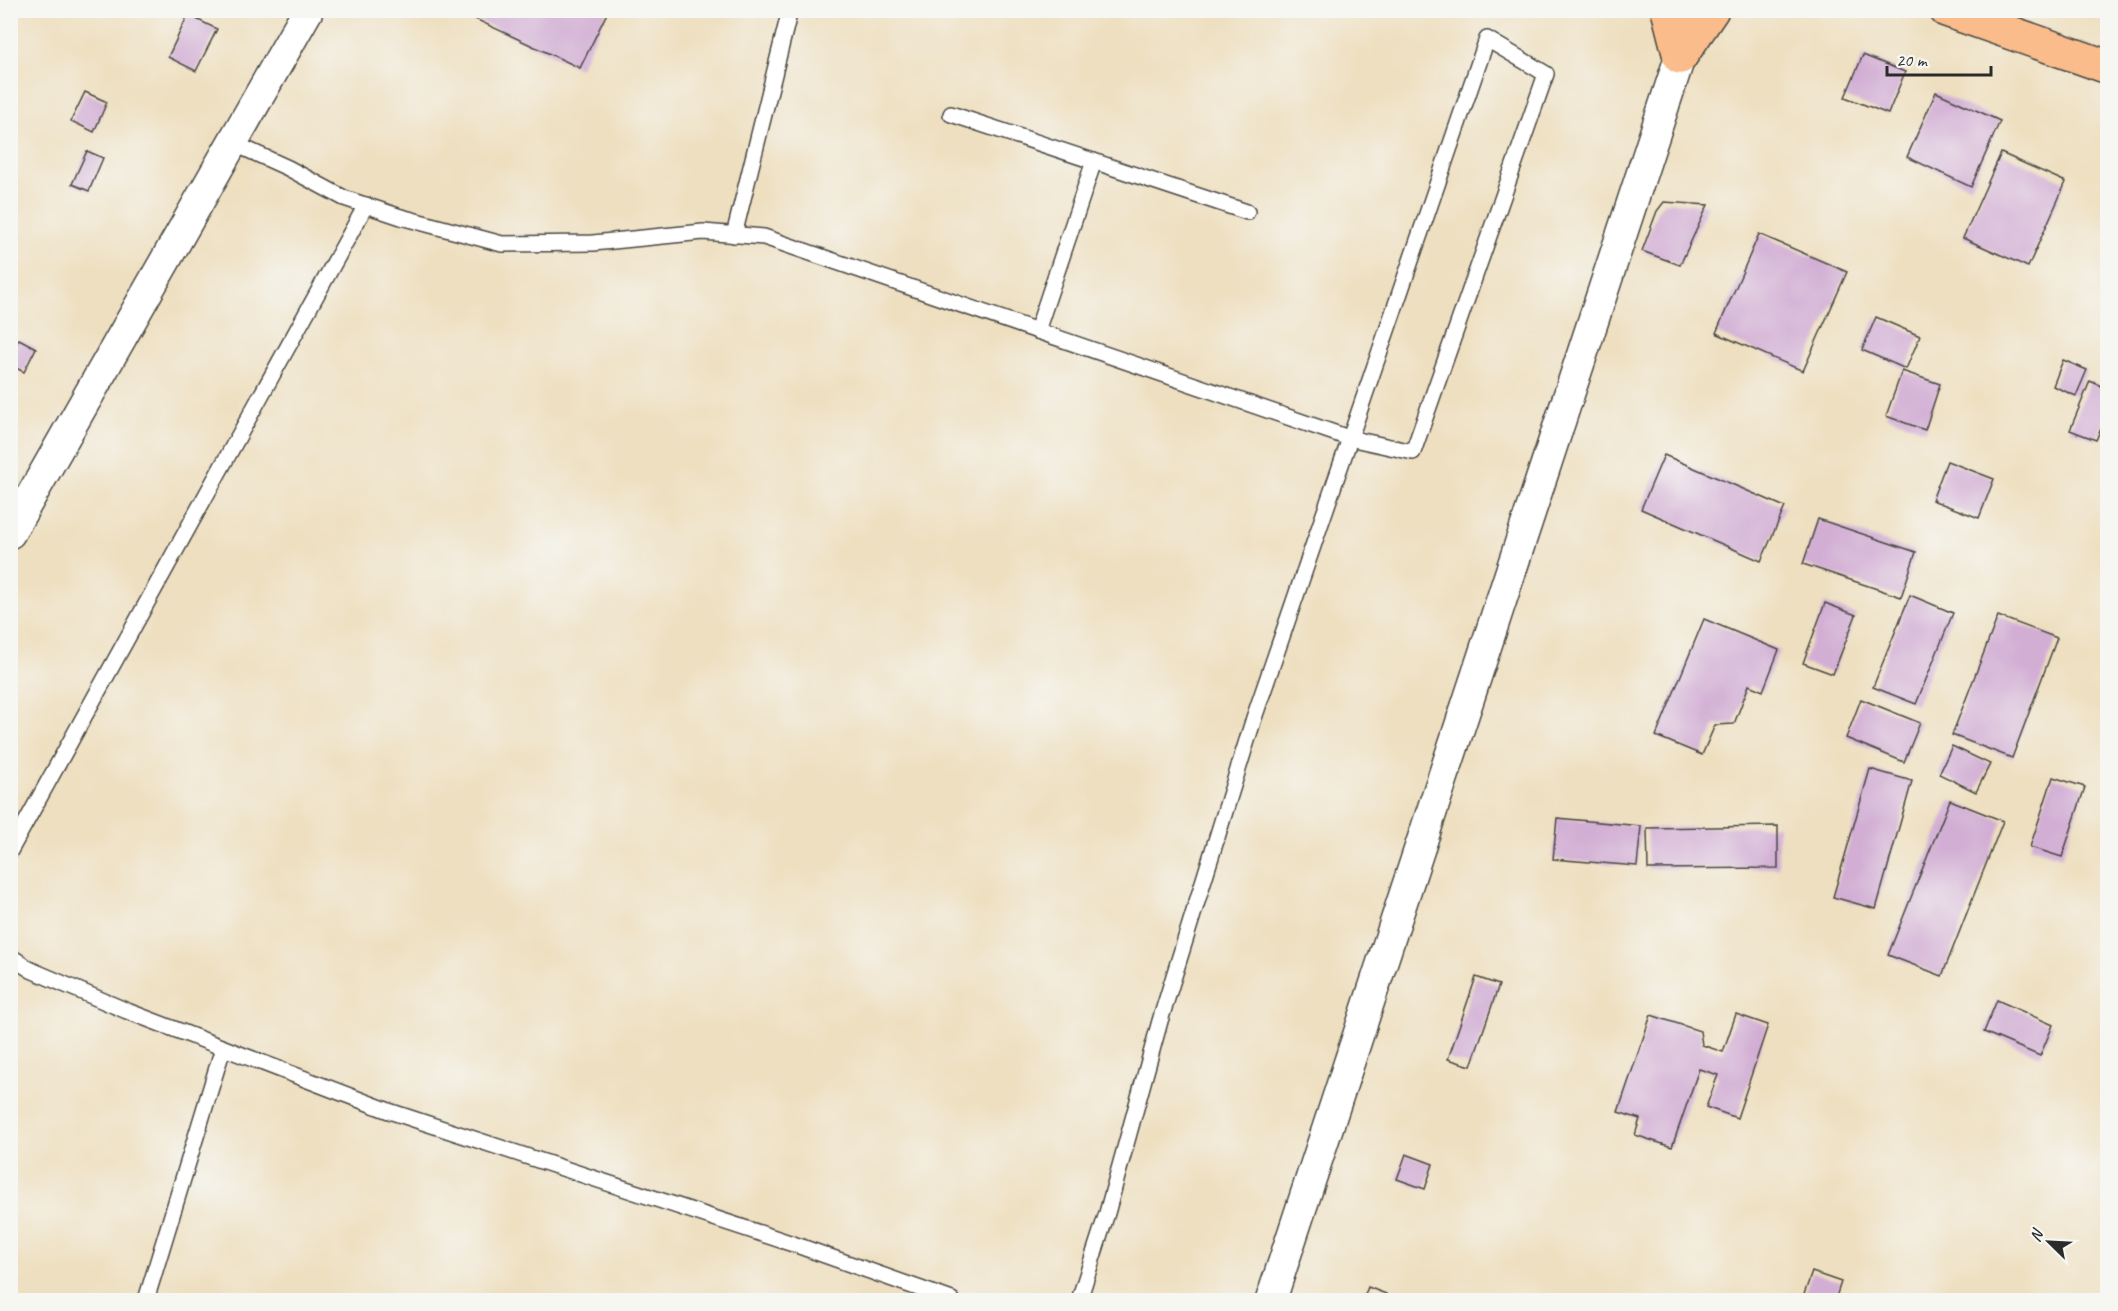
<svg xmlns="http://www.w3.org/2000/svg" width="2118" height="1311" font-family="Caveat,sans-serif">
<rect width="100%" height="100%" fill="#f6f6f2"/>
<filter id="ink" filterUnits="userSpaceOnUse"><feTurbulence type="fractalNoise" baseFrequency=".0167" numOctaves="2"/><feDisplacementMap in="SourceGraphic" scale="12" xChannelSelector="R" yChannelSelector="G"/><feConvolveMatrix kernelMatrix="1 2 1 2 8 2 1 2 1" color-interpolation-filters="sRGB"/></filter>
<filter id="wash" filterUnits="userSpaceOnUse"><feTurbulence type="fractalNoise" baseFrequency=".008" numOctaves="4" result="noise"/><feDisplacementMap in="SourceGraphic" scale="24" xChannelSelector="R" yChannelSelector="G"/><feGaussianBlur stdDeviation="1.35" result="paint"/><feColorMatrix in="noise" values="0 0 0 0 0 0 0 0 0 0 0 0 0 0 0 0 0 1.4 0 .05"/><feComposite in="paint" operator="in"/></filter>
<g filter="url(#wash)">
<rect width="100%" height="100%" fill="#eedfc0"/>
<g id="blocks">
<!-- building -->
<g fill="#d2aed4">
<path d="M456 10H602L607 13 580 68Z"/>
<path d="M188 15 217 29 196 71 168 57Z"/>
<path d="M1863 55 1905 72 1888 114 1845 97Z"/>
<path d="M85 92 107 102 94 132 71 121Z"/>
<path d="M1936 92 2000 121 1971 187 1907 157Z"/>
<path d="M87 151 103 158 89 191 72 184Z"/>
<path d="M2001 153 2066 182 2028 267 1963 238Z"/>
<path d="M1664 202 1708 205 1680 265 1642 251 1657 211Z"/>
<path d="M1759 234 1847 272 1803 371 1716 333Z"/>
<path d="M1876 317 1920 336 1906 369 1862 350Z"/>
<path d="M19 339 36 348 24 372 10 365V357Z"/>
<path d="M2063 360 2087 370 2076 396 2053 386Z"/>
<path d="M1902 371 1940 384 1925 430 1886 416Z"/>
<path d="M2090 381 2108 389V413L2096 440 2070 430Z"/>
<path d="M1664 455 1785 507 1761 561 1641 509Z"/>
<path d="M1947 461 1994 479 1979 518 1932 500Z"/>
<path d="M1818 519 1916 552 1901 597 1803 564Z"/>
<path d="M1910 595 1953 613 1916 704 1873 687Z"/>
<path d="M1825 603 1856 615 1833 674 1803 663Z"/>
<path d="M1998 616 2057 638 2012 758 1952 735Z"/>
<path d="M1704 619 1779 650 1763 691 1749 685 1734 724 1715 725 1702 755 1656 736Z"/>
<path d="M1861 699 1920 723 1904 762 1846 738Z"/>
<path d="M1952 746 1990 764 1976 792 1939 774Z"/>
<path d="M1870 769 1912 781 1876 909 1833 897Z"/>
<path d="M2053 777 2085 787 2062 857 2030 847Z"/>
<path d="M1950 800 2003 821 1942 976 1888 955Z"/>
<path d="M1557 818 1641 826 1637 866 1553 859Z"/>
<path d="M1778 826V868L1648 869 1647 828Z"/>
<path d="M1476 977 1499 985 1471 1066 1448 1059Z"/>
<path d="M1997 1000 2053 1025 2040 1056 1984 1032Z"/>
<path d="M1736 1014 1768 1025 1737 1118 1706 1107 1718 1075 1699 1069 1672 1147 1635 1135 1640 1119 1618 1112 1651 1015 1700 1031 1702 1045 1723 1052Z"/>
<path d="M1406 1154 1433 1164 1425 1189 1397 1179Z"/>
<path d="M1812 1272 1841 1282 1835 1300H1802Z"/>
<path d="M1368 1287 1386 1294 1384 1300H1363Z"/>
</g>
</g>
</g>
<g filter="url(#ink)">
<use href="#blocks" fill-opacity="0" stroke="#484641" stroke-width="1.5"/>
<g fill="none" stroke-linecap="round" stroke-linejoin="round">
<!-- service casing -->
<g stroke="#484641" stroke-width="18">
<g id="service">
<path d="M951 114 1247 212"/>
<path d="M233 143 288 168 344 198 401 217 502 244 593 243 703 232 764 237 1349 438 1413 452 1546 74 1487 39 1254 718 1160 1021 1107 1213 1079 1300"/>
<path d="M734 235 790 10"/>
<path d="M1037 331 1094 161"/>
<path d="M10 851 366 205"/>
<path d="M10 956 31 970 127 1011 389 1111 799 1246 952 1300"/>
<path d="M146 1300 223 1048"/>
</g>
</g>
<!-- minor casing -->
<g stroke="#484641" stroke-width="33">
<g id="minor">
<path d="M10 533 308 10"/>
<path d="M1271 1300 1680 57 1693 38"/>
</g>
</g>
<!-- primary casing -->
<g stroke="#484641" stroke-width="36">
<g id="primary">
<path d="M1668 10 1680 57"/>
<path d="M1946 10 2108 67"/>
<path d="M1680 57 1712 10"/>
</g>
</g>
<!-- service -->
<use href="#service" stroke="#fff" stroke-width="15"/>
<!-- minor -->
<use href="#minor" stroke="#fff" stroke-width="30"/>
<!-- primary -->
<use href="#primary" stroke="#fabc8b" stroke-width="33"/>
</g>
</g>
<!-- margin -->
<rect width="2118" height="1311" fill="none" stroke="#f6f6f2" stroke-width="36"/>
<!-- north arrow -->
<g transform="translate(2049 1242) rotate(294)" stroke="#f6f6f2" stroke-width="4.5" paint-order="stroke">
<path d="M0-4.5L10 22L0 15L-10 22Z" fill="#2b2b2b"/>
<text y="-9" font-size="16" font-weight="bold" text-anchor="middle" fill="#2b2b2b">N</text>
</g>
<!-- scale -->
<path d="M1887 66v9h104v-9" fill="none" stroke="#2b2b2b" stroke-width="3"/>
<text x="1896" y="66" font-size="18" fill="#2b2b2b" stroke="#f6f6f2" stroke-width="4.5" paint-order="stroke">20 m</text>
</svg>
